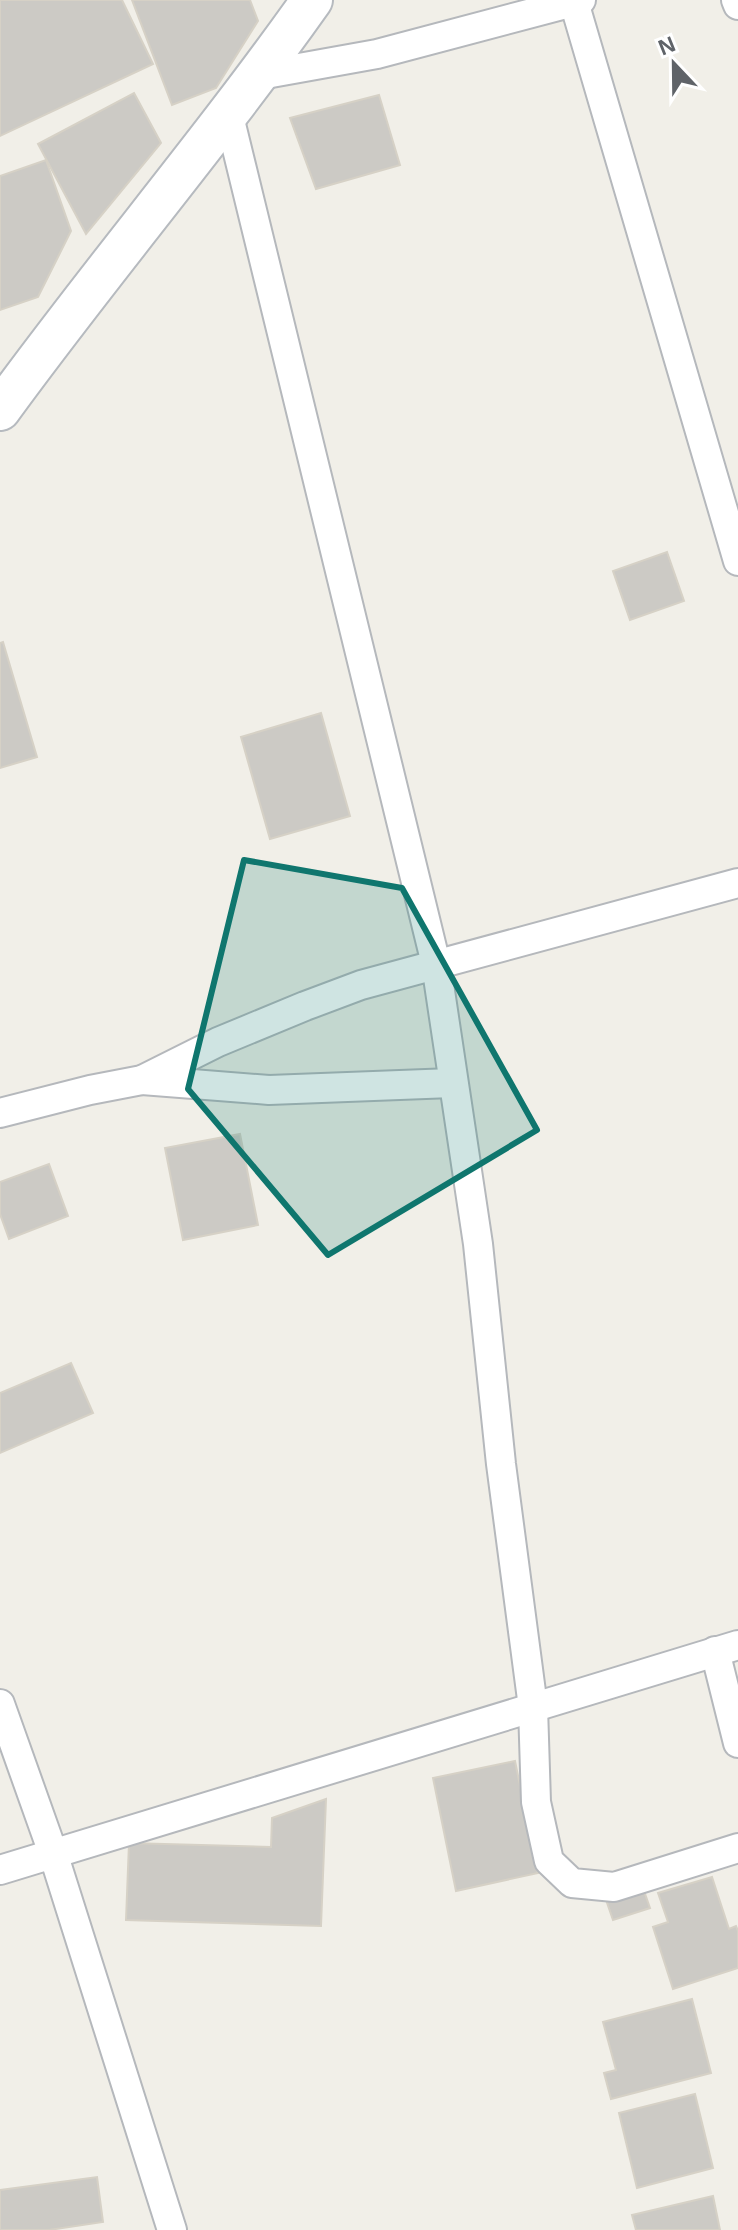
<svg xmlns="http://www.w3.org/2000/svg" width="738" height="2230" font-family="Arial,sans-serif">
<rect width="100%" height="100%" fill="#f1efe8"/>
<!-- building -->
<g fill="#cccac5" stroke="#d6d1c6" stroke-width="2">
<path d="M0 0H122L153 64 0 136Z"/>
<path d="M132 0H250L258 21 216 88 172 105Z"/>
<path d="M134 93 161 143 86 234 38 144Z"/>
<path d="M379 95 400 165 316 189 290 118Z"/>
<path d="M46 160 71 231 38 297 0 310V176Z"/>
<path d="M667 552 684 601 630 620 613 571Z"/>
<path d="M3 642 37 757 0 768V643Z"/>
<path d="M321 713 350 816 270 839 241 737Z"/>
<path d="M240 1134 258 1225 183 1240 165 1148Z"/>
<path d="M49 1164 68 1216 9 1239 0 1214V1182Z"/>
<path d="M71 1363 93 1413 0 1453V1393Z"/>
<path d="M515 1761 538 1873 456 1891 433 1778Z"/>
<path d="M326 1799 321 1926 126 1920 129 1843 271 1847 272 1818Z"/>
<path d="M712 1877 729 1929 736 1926 738 1931V1968L673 1989 653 1927 668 1922 658 1893Z"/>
<path d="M642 1885 650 1908 613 1920 605 1897Z"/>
<path d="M692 1999 711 2073 611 2099 604 2073 616 2070 603 2022Z"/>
<path d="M695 2094 713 2168 637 2188 619 2113Z"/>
<path d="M97 2177 103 2222 49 2230H0V2190Z"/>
<path d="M713 2196 720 2230H636L632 2215Z"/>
</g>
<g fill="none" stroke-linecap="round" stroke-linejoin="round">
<!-- street casing -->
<g stroke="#b5b8bc" stroke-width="32">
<g id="street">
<path d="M736 0 738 5"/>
<path d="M574 2 738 561"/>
<path d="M260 75 377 54 581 0"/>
<path d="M228 112 436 964 478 1244 501 1464 533 1707 536 1802 549 1861 572 1883 614 1887 738 1848"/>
<path d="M142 1080 269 1090 452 1083"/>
<path d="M0 1113 90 1090 142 1080 218 1042 305 1006 361 985 738 883"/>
<path d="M715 1651 738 1743"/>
<path d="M0 1704 53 1853 172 2230"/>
<path d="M0 1870 738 1645"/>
</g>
</g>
<!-- secondary casing -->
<g stroke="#b6babf" stroke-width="44">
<path id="secondary" d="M0 410C101 271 213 140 312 0"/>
</g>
<!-- street -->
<use href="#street" stroke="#fff" stroke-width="28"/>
<!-- secondary -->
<use href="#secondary" stroke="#fff" stroke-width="40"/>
</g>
<!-- marked area -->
<path fill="#0f766e" fill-opacity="0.2" stroke="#0f766e" stroke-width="6" stroke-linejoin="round" d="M244 860 402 888 537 1130 328 1255 188 1089Z"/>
<!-- north arrow -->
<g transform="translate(674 64) rotate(338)" stroke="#ffffff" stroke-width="6" paint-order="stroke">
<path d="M0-6L14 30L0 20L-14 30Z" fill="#5f6368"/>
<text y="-12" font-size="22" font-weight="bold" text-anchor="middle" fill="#5f6368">N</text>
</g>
</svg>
